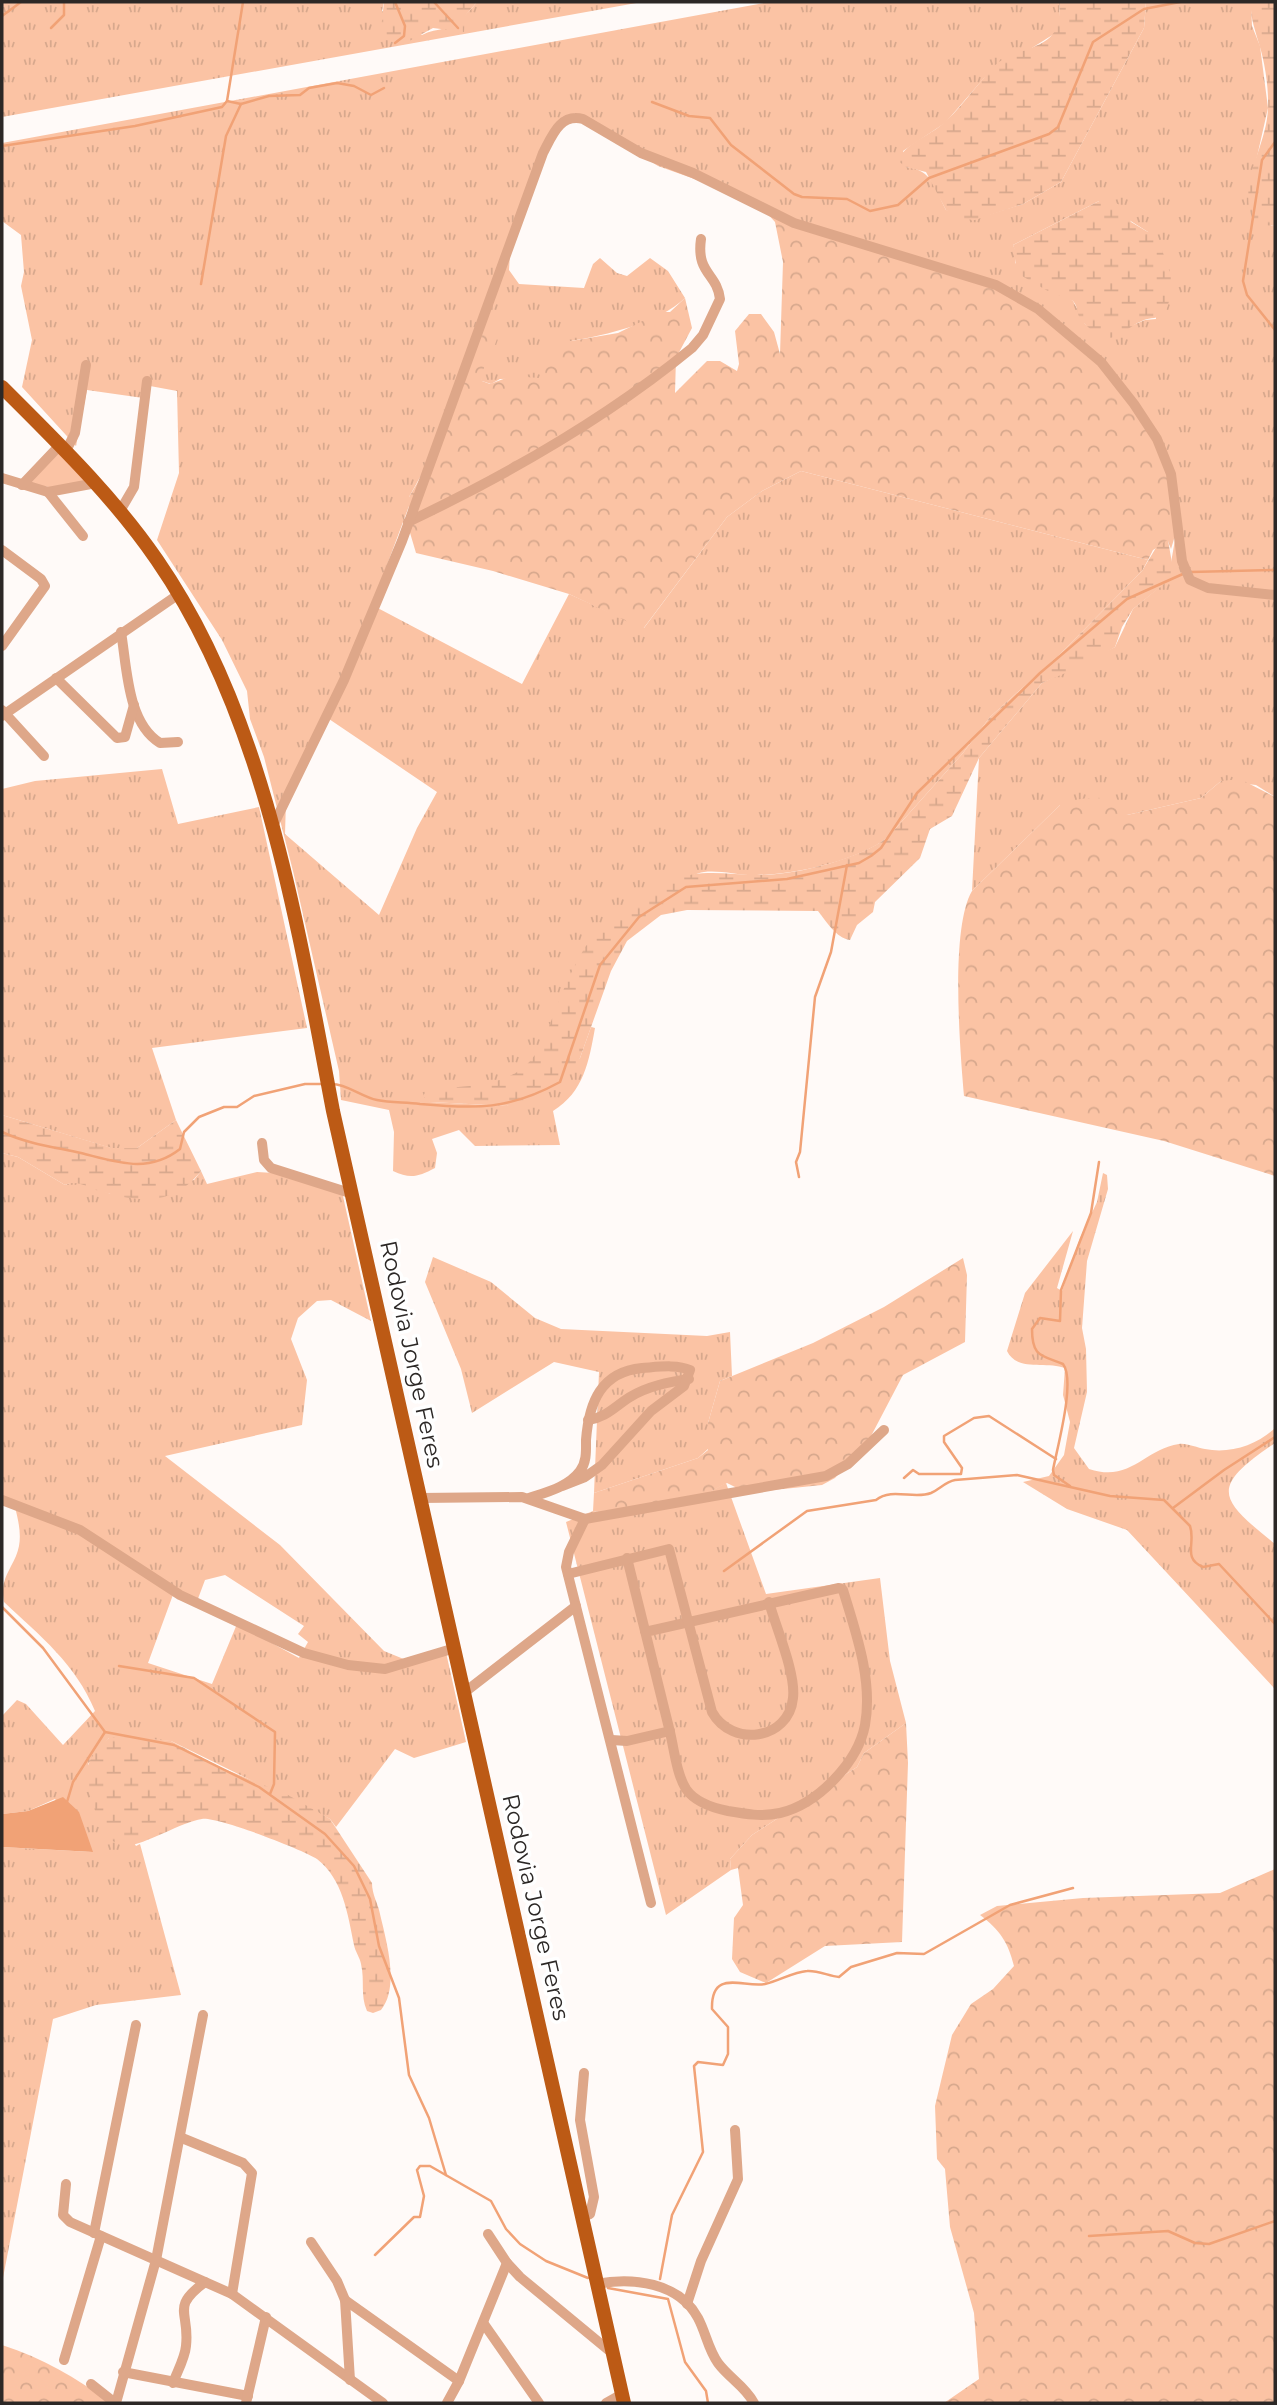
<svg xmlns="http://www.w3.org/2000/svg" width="1277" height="2405" font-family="Montserrat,sans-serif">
<defs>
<pattern id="grass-tufts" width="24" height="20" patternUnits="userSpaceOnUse" patternTransform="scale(1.75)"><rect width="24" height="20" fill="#fbc3a4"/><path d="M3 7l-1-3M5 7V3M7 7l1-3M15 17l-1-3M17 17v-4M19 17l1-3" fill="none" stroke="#d7a88d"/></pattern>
<pattern id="forest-crowns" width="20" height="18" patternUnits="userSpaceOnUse" patternTransform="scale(1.75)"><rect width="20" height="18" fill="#fbc3a4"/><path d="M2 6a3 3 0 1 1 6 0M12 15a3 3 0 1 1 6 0" fill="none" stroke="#d7a88d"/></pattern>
<pattern id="wetland-marsh" width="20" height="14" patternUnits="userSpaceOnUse" patternTransform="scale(1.75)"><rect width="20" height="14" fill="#fbc3a4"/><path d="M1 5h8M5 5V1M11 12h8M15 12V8" fill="none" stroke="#d7a88d"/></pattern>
</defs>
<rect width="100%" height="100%" fill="#fffaf8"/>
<!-- grass -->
<g fill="url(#grass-tufts)" fill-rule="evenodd">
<path d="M2 2H384L382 11 422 35C431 30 436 31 445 28 458 24 469 12 477 2H642L2 117Z"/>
<path d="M769 2H1059L1060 24 1054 34 984 78 945 123 903 151 906 167C933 170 935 189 946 210L988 215 1023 204 1061 182 1144 28 1146 2H1251L1252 26 1260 46 1268 108 1256 161 1271 226H1275V797L1256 785 1221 781 1201 798 1127 815 1060 805 972 891 979 758 1042 683 1115 647 1133 609 1168 580 1177 528 820 234 700 181 658 166 575 113 554 137 511 238 509 270 519 284 584 288 593 264 600 258 617 273 627 276 650 258 668 271 685 298C659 323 606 335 571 341L541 378 500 379 491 384 482 381 481 368 498 337 409 497V506L372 605 522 684 569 594 644 628 727 517 762 491 801 471 1148 560 1142 571 1059 655 990 717 963 753 888 837C860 860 794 875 757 875 740 876 721 870 704 872 690 874 656 894 642 902 625 913 581 957 572 974 556 1003 549 1053 521 1072 495 1091 458 1088 428 1088L430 1102 507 1106 580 1058 591 1027 595 1028C589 1061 584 1092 553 1111L560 1145 475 1146 459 1130 432 1139 437 1153 435 1168C418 1177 410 1179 393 1171L394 1132 389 1110 341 1100 339 1071 293 871 264 757 250 719 247 691 222 640 157 540 179 473 177 391 150 386 143 398 87 390 76 446 22 387 32 340 21 286 24 272 21 235 2 221V143ZM1099 201 1148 232 1156 319 1145 320 1105 337 1085 324 1073 301 1015 263 1017 254 1013 245ZM329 719 437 792 417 828 379 915 285 834 286 801Z"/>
<path d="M162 769 178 824 259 807 307 1028 152 1048 176 1120 137 1148H111L2 1115V789L35 781Z"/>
<path d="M2 1153 18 1157 65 1185 75 1181 111 1194 194 1180 201 1171 207 1184 257 1172 274 1173 342 1192 371 1321 331 1300 317 1301 298 1318 291 1339 307 1380 302 1425 165 1456 280 1545 384 1651 411 1662 445 1648 466 1742 414 1758 395 1749 336 1827 330 1819 171 1741 109 1738 88 1764 136 1846 140 1844 181 1995 96 2005 53 2019 2 2283V1847L92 1852 55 1799 28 1811 2 1814V1716L17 1700 26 1704 63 1745 95 1711C75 1663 41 1637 4 1602 0 1581 8 1574 16 1556 23 1540 19 1523 15 1507L2 1504ZM225 1575 304 1626 298 1634 308 1642 299 1658 237 1624 212 1684 148 1663 174 1592 196 1604 205 1580Z"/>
<path d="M1103 1173 1107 1175 1108 1189 1087 1261 1082 1328 1086 1349 1087 1392 1074 1448 1089 1469C1131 1483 1144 1449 1179 1444 1187 1443 1197 1448 1205 1449 1230 1454 1257 1445 1275 1428V1443C1209 1488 1218 1498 1275 1544V1689L1127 1530 1067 1509 1023 1482 1049 1476 1064 1455 1070 1422 1063 1395 1065 1368C1046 1361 1017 1372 1007 1351L1025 1293 1073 1231 1057 1288 1062 1291 1080 1238 1097 1202Z"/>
<path d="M433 1257 491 1282 535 1318 561 1329 707 1336 730 1332 732 1376 720 1381 708 1423V1449L698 1458 594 1493 599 1372 554 1362 472 1413 461 1369 425 1282Z"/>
<path d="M726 1483 766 1594 880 1578 890 1661 906 1723 864 1753 857 1767 752 1835 730 1859 731 1870 666 1915 566 1522 593 1511 610 1514 683 1506Z"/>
</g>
<!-- forest -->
<g fill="url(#forest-crowns)">
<path d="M764 210 1007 290 1111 372 1156 445 1170 480 1177 529 1171 549 1168 541 1153 550 1148 560 801 471 762 491 727 517 643 629 569 594 493 571 416 553 408 526 409 497 428 465 469 356 489 324 498 330C498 350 481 361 482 381L490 384 511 376 540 378 545 353 571 341 618 333 661 312H670L685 298 692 328 676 358 675 393 707 361H720L737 371 739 364 735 331 749 314H761L774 332 780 354 783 262 775 222Z"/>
<path d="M1240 779 1275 797V1176L1164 1141 964 1096C960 1050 950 928 972 891L1060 805C1080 797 1098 796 1119 800L1127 815 1201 798 1221 781Z"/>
<path d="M963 1258 967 1275 965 1342 903 1375 870 1438 835 1478 822 1485 764 1491 745 1492 727 1483 683 1506 610 1514 593 1511 594 1493 698 1458 708 1450V1423L720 1381 813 1343 884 1307Z"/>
<path d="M906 1723 908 1763 902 1942 825 1946 766 1983 740 1972 732 1959 734 1918 743 1905 738 1868 731 1870 730 1859 752 1835 857 1767 864 1753Z"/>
<path d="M1275 1869V2403H944L979 2379 974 2313 950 2227 945 2169 937 2159 935 2106 952 2035 971 2004 993 1989 1014 1966C1008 1942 1000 1930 980 1915L997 1906 1083 1898 1220 1893Z"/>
<path d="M2 2345C43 2358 76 2378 111 2403H2Z"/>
</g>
<!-- wetland -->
<g fill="url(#wetland-marsh)">
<path d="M384 2H477L465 16 464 32 433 28 402 45 386 39 381 29Z"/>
<path d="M1059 2H1146L1144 28 1061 182 1023 204 975 220 963 219 946 210 926 172 906 167 897 160C910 140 931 136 947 120 963 106 989 68 1002 60 1034 43 1063 48 1059 2Z"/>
<path d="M1251 2H1275V226L1255 224C1235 185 1266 150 1268 109 1269 90 1265 62 1259 44 1255 29 1250 18 1251 2Z"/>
<path d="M1105 198 1122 206 1131 222 1148 232 1162 250 1174 284 1165 315C1158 318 1150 318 1144 320 1116 332 1112 353 1082 321 1076 315 1079 308 1073 301L1046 290 1017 273C1014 263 1017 255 1013 245Z"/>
<path d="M1168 540 1173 569 1169 580 1133 609 1122 627 1115 647 1089 663 1042 683 979 758 952 816 930 829 920 858 875 902 873 912 857 925 850 940C836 938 826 921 818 911L687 910 661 915 627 941 611 971 580 1058 566 1077 534 1097 507 1106 430 1102 423 1096 428 1088C563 1088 529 1042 584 949 593 934 654 891 673 881 699 868 728 875 757 875 793 876 860 859 888 837L963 753 990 717 1059 655 1142 571 1157 546Z"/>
<path d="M2 1115 112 1148H137L176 1120 201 1171C172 1208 136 1202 96 1190 84 1186 78 1180 65 1185L18 1157 2 1153Z"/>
<path d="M135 1737 171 1741 222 1768 288 1795 330 1819 372 1883C372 1895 378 1903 380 1914 386 1940 400 1987 381 2010L373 2013 367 2011C360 1995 365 1981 361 1964 360 1958 355 1951 354 1945 348 1915 343 1879 317 1859 304 1850 216 1816 202 1819 180 1822 139 1849 123 1845 116 1844 109 1839 105 1834 97 1823 83 1775 89 1763 93 1753 102 1745 109 1738Z"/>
</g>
<!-- park -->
<path fill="#fbc3a4" d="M60 450 91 482 56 488 27 484Z"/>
<!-- water -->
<path fill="#f1a276" d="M63 1797 79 1812 93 1852 2 1847V1814L28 1811Z"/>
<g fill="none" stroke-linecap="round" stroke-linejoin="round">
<!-- stream -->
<g stroke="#f1a276" stroke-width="2.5">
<path d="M395 2 405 26 404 36 395 43"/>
<path d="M434 2 458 28"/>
<path d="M2 16 21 2"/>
<path d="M51 28 64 15V2"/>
<path d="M227 101 241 104 269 96 300 95 309 88 337 83 354 86 371 95 384 88"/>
<path d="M652 102 689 116 710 118 731 145 794 194 802 197 847 199 870 211 898 205 929 178 1049 134 1058 127 1093 42 1144 9 1180 2"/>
<path d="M1275 142 1262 160 1243 281 1247 295 1275 330"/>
<path d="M2 146 135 126 222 107 227 101 243 2"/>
<path d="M201 284 226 136 241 104"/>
<path d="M1191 572 1275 570"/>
<path d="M332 1084C347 1084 362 1097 377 1100 391 1103 405 1102 420 1104 476 1109 509 1110 560 1082L600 965 639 917 686 887 787 879 859 863 871 856 881 848 917 793 1040 673 1127 599 1185 573"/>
<path d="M2 1132C28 1144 54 1147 81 1153 117 1162 148 1174 180 1149L184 1132 199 1117 224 1107H237L254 1096 305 1084H322"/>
<path d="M799 1177 796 1162 800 1152 815 997 831 952 847 865"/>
<path d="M904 1478 913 1470 919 1474H961L962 1468 944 1442V1436L974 1418 989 1416 1056 1459"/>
<path d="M1070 1486 1054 1475 1053 1470C1057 1448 1076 1381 1063 1364 1041 1355 1032 1357 1032 1329L1040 1318 1060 1321 1061 1290 1091 1213 1099 1162"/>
<path d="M1173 1508 1224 1470 1275 1437"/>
<path d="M724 1571 807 1511 876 1500C892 1487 914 1500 931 1493 940 1489 945 1482 955 1480L1017 1475 1110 1496 1164 1500 1190 1526C1196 1543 1182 1558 1203 1567L1219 1564 1275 1624"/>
<path d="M2 1607 43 1648 105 1732 174 1745 259 1787 325 1834 354 1866 370 1899 379 1946 399 1998 409 2075 429 2118 446 2175"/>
<path d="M119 1666 194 1678 275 1732 274 1784 270 1794"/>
<path d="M67 1802 73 1782 105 1732"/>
<path d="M1089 2236 1168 2231 1195 2243 1209 2244 1275 2221"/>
<path d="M375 2255 414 2217H420L424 2196 417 2170 420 2166H430L491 2201 506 2229 520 2244 546 2261 588 2278"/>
<path d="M660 2279 672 2215 703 2152 694 2066 698 2062 723 2065 728 2054V2027L712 2009C711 1968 743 1988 765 1984 779 1981 793 1972 807 1971 817 1970 829 1976 839 1977L851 1967 897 1953 924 1954 1010 1905 1073 1888"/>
<path d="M608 2288 668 2299 685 2362 706 2391 708 2403"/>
</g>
<!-- minor -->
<g stroke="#dea789" stroke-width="10">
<path d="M66 451 75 433 86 365"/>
<path d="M2 478 48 492 96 483"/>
<path d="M22 485 60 445"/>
<path d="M48 492 83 536"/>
<path d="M120 511 134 487 147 381"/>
<path d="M408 522C507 475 607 418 692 348L703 335 720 299C717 273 696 274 701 239"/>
<path d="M2 550 41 579 45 586 2 646"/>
<path d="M121 632C127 667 127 723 160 743L178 742"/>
<path d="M56 678 117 738 125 737 134 705"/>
<path d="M2 710 44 756"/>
<path d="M2 716 179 594"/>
<path d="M272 828 344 680 402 541 543 153C552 136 560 113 583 119L641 153 693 173 794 223 996 285 1038 309 1101 362 1134 404 1157 439 1171 474 1182 561 1190 580 1208 588 1275 595"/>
<path d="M262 1143 264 1160 271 1168 353 1194"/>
<path d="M588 1420C607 1417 614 1407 630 1397 648 1386 669 1382 689 1379"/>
<path d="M420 1498 522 1497 585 1519 826 1476 848 1464 884 1430"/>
<path d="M529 1498C547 1492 568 1487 580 1471 587 1462 586 1450 586 1440 589 1402 601 1372 642 1368 657 1367 677 1364 690 1370L684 1386 651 1411 602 1465 585 1477 562 1486"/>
<path d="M2 1500 80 1530 180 1595 304 1653 348 1665 385 1669 455 1648"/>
<path d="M585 1519 569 1552 566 1567 651 1903"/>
<path d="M627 1558C641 1615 655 1672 669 1728 674 1747 676 1773 686 1789 695 1802 713 1808 728 1811 745 1814 762 1817 780 1813 818 1804 858 1762 865 1725 873 1680 856 1633 843 1590L839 1588 645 1632"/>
<path d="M568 1574 669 1549 712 1712C732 1748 789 1740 793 1698 796 1673 776 1628 769 1602"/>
<path d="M465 1692 576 1606"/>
<path d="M612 1740 627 1741 670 1731"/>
<path d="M182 2138 243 2163 252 2173 232 2294"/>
<path d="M66 2184 63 2215 70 2222 232 2294 383 2403"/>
<path d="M582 2217 590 2214 594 2197 580 2120 584 2073"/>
<path d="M94 2233 136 2025"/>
<path d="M488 2234 507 2263 520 2277 612 2353"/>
<path d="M311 2242 337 2281 345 2300 459 2381"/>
<path d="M596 2284C632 2277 679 2282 698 2318 706 2333 708 2349 718 2363 729 2378 745 2386 754 2403"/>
<path d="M345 2300 350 2380"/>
<path d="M687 2304 701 2261 738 2179 735 2130"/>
<path d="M484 2324 539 2403"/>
<path d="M64 2360 101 2236"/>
<path d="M123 2372 248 2396"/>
<path d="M173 2383C177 2372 185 2358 186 2346 190 2311 170 2308 205 2282"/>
<path d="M91 2384 115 2403"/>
<path d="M116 2403 156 2260 203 2015"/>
<path d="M246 2403 266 2317"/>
<path d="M447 2403 459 2381 507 2263"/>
<path d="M606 2403 622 2394"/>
</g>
<!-- major -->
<path stroke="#bc5a15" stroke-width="14" d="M2 387C57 442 113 496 157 560 265 716 298 927 333 1111L624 2403"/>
</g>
<g text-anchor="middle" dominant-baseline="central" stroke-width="7" stroke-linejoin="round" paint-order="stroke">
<!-- street labels -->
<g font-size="23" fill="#2c2826" stroke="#fff">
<text transform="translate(412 1354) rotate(78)">Rodovia Jorge Feres</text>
<text transform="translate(536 1907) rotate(77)">Rodovia Jorge Feres</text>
</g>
</g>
<!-- border -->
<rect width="1277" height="2405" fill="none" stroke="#2c2826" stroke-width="7"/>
</svg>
